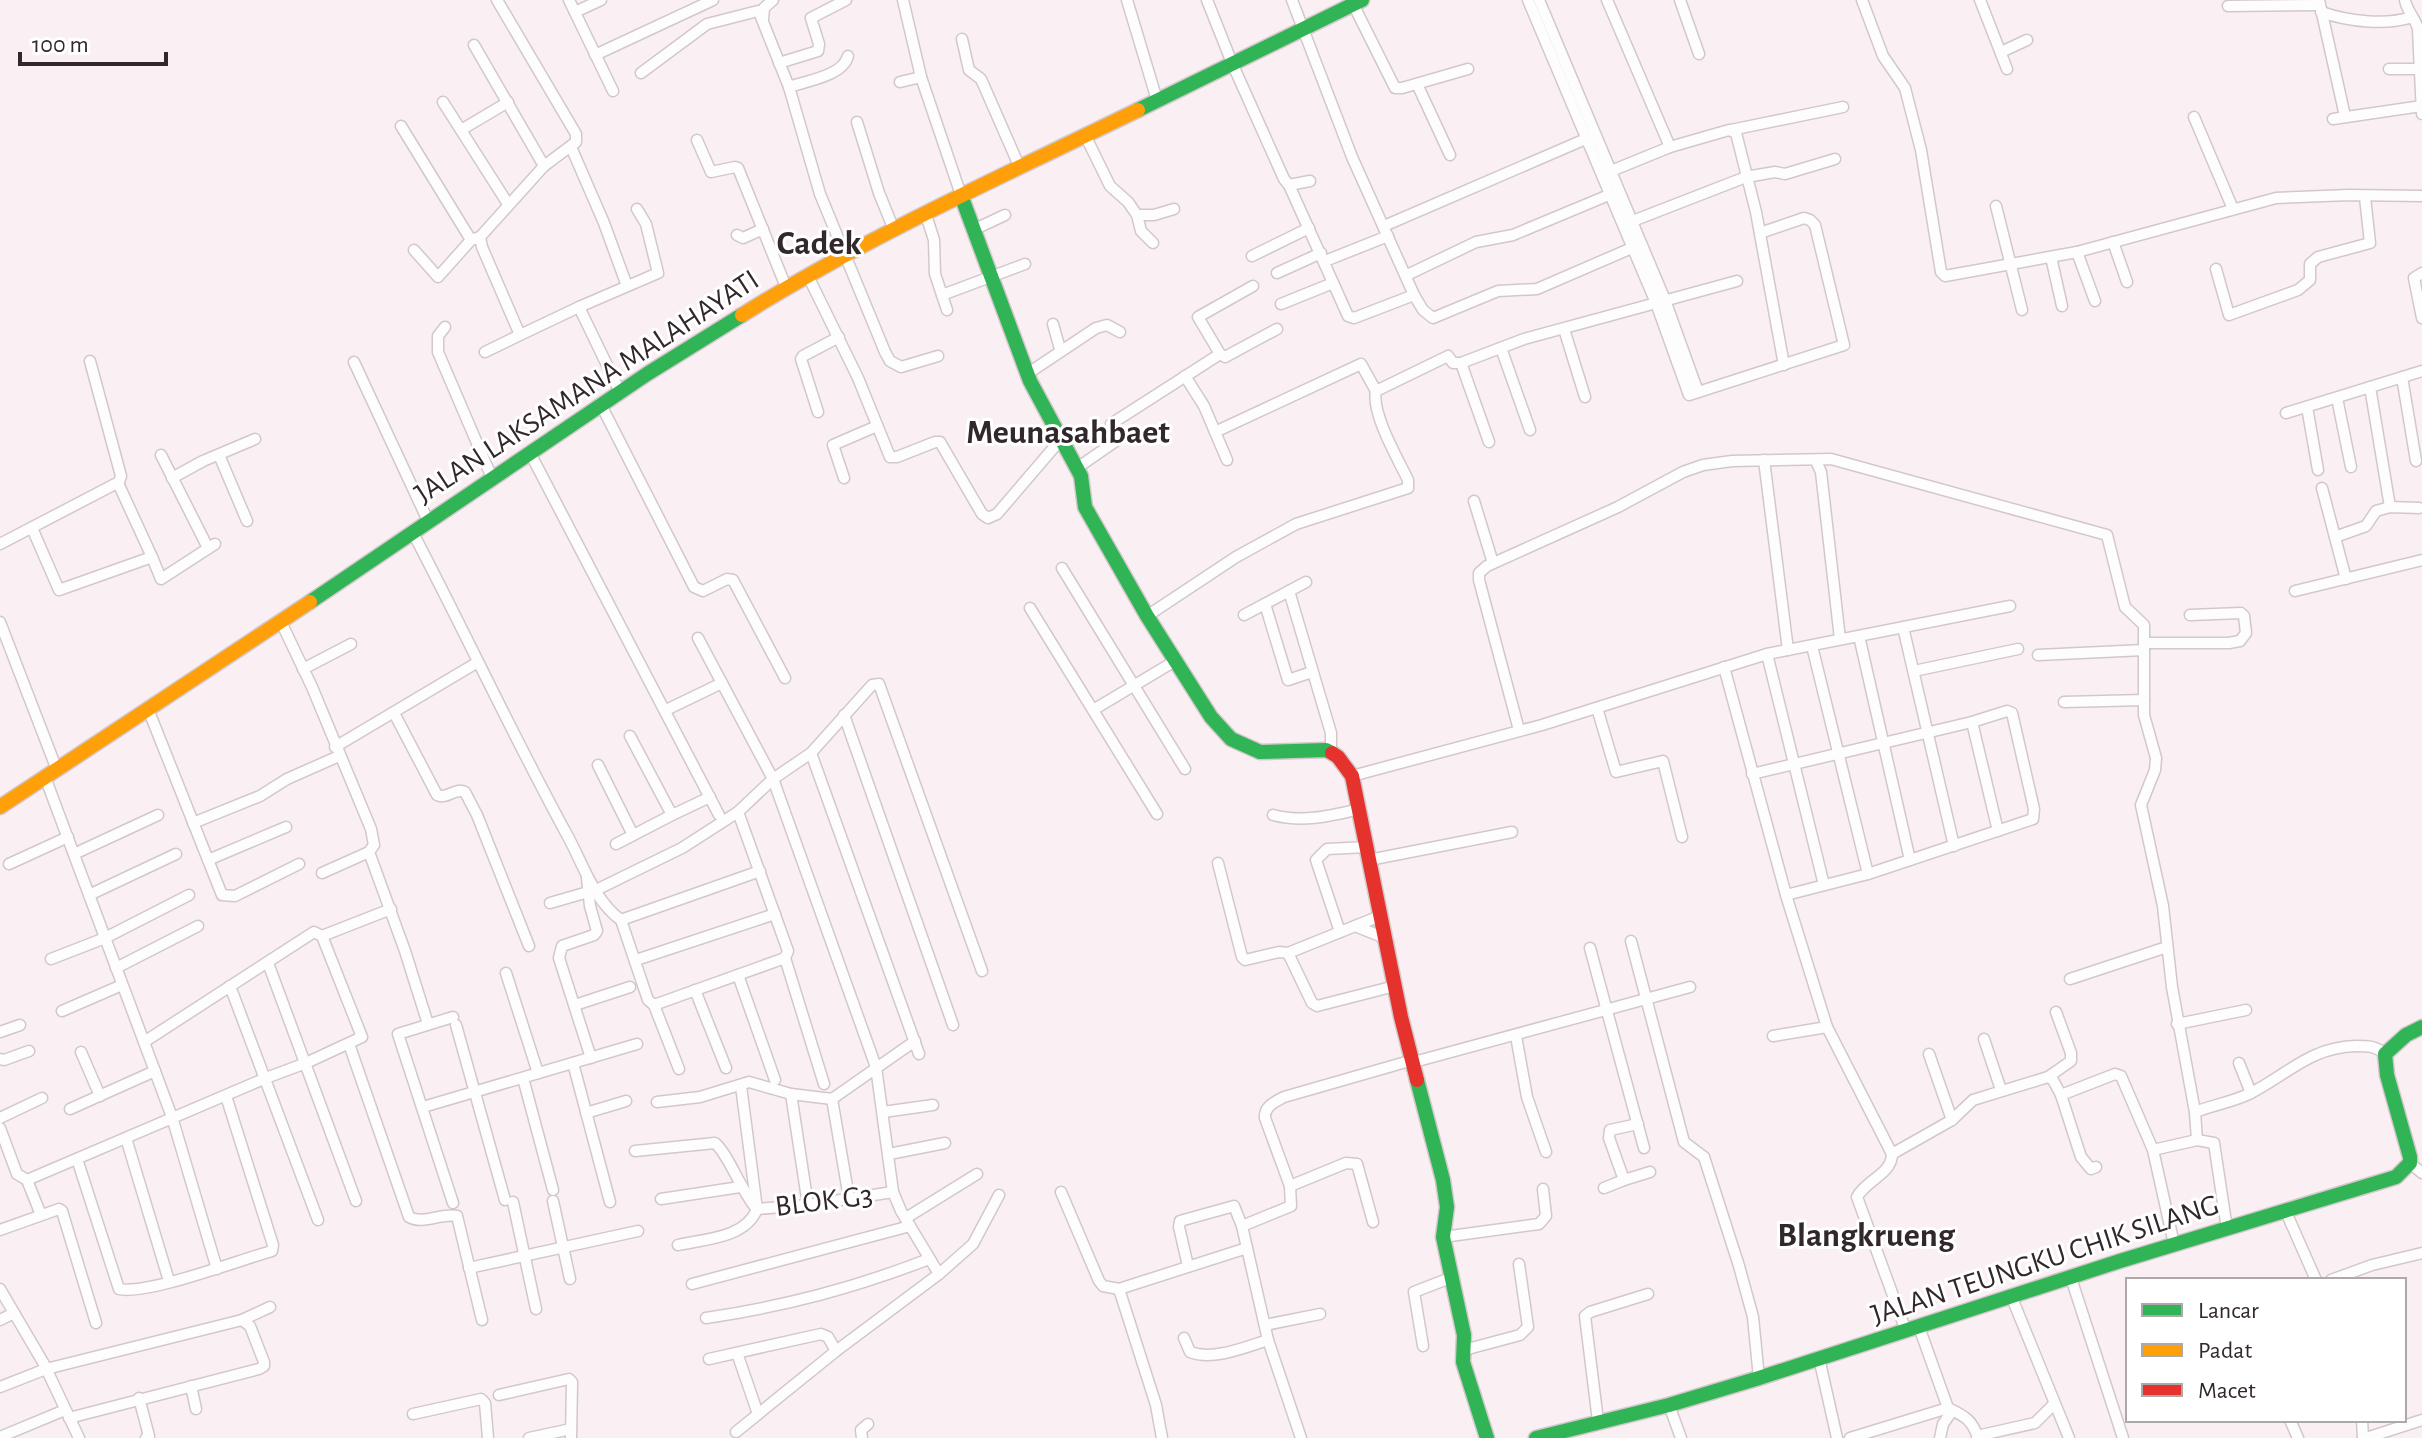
<svg xmlns="http://www.w3.org/2000/svg" width="2422" height="1438" font-family="'Alegreya Sans',sans-serif">
<rect width="100%" height="100%" fill="#faf0f3"/>
<g fill="none" stroke-linecap="round" stroke-linejoin="round">
<!-- street casing -->
<g stroke="#d2c8cb" stroke-width="13">
<g id="street">
<path d="M569 0 613 91"/>
<path d="M773 0 764 8 763 19 761 17 789 87 820 194 885 352 890 361 901 367 938 356"/>
<path d="M903 0 921 77"/>
<path d="M1127 0 1157 100"/>
<path d="M1207 0 1232 63 1284 179 1289 185 1310 181"/>
<path d="M1292 0 1352 157 1414 295 1423 310 1433 318 1498 291 1537 289 1641 244"/>
<path d="M1528 0 1656 303 1689 395 1844 345 1815 225 1810 220 1804 218 1760 233"/>
<path d="M1539 0 1665 300 1698 392"/>
<path d="M1607 0 1670 147"/>
<path d="M1680 0 1699 54"/>
<path d="M1862 0 1883 56 1905 88 1921 150 1941 272 1945 276 2077 252 2276 198 2349 195 2422 196"/>
<path d="M1980 0 2007 69"/>
<path d="M2319 0 2345 116"/>
<path d="M2405 0C2407 12 2415 17 2418 29L2422 114"/>
<path d="M1353 4 1395 88H1402L1468 69"/>
<path d="M2228 6 2319 5"/>
<path d="M575 12 601 0"/>
<path d="M2321 12C2347 21 2385 26 2412 17"/>
<path d="M962 39 969 70 981 79 1020 168"/>
<path d="M474 45 544 166"/>
<path d="M2001 52 2027 40"/>
<path d="M595 55 713 0"/>
<path d="M779 63 818 51 819 44 811 18 846 0"/>
<path d="M2389 69H2419"/>
<path d="M641 73 707 24 758 11"/>
<path d="M900 82 921 77 962 198"/>
<path d="M1417 84 1450 155"/>
<path d="M789 87C806 81 843 76 848 56"/>
<path d="M443 102 508 204"/>
<path d="M2194 117 2233 209"/>
<path d="M2333 119 2422 106"/>
<path d="M857 122 879 193 894 230"/>
<path d="M401 126 471 240"/>
<path d="M461 130 508 102"/>
<path d="M1731 130 1843 107"/>
<path d="M1085 135 1110 186 1128 202 1137 215 1141 231 1153 243"/>
<path d="M697 140 711 172 735 167 738 168 786 287"/>
<path d="M571 147 604 223 627 286"/>
<path d="M1611 171 1670 147 1729 130 1736 133 1756 212 1784 365"/>
<path d="M1289 185 1348 316 1354 318 1414 295"/>
<path d="M1996 206 2022 310"/>
<path d="M926 215 934 240 935 274 947 310"/>
<path d="M1137 215H1154L1174 209"/>
<path d="M1625 224 1746 177 1775 172 1785 174 1835 159"/>
<path d="M1384 226 1588 138"/>
<path d="M973 230 1005 215"/>
<path d="M737 235 743 238 763 229"/>
<path d="M480 237 482 247 520 335 485 352"/>
<path d="M2113 242 2127 282"/>
<path d="M414 250 438 277 471 240 480 237 544 166 576 142V134L497 0"/>
<path d="M2077 252 2095 301"/>
<path d="M1252 256 1309 228"/>
<path d="M2051 257 2062 306"/>
<path d="M1325 261 1388 236"/>
<path d="M2216 269 2229 315 2298 290 2310 280V264L2318 257 2370 243 2365 197"/>
<path d="M1277 273 1321 253"/>
<path d="M2422 273 2414 278 2422 318"/>
<path d="M1407 275 1476 242 1513 235 1616 192"/>
<path d="M808 276 858 378 890 457H897L935 442H940L982 514 988 518 997 514 1062 438"/>
<path d="M942 295 1025 264"/>
<path d="M1281 304 1333 283"/>
<path d="M579 307 658 273 646 224 637 209"/>
<path d="M1053 324 1060 349"/>
<path d="M445 327 438 336V352L492 478"/>
<path d="M1564 329 1585 397"/>
<path d="M520 335 579 307 620 392"/>
<path d="M1501 348 1530 430"/>
<path d="M1220 354 1225 357 1277 329"/>
<path d="M354 362 429 523"/>
<path d="M1461 363 1489 442"/>
<path d="M1027 374 1096 328 1107 325 1120 332"/>
<path d="M1185 376 1204 406 1227 460"/>
<path d="M2402 377 2416 461"/>
<path d="M2370 387 2390 507"/>
<path d="M2337 398 2351 467"/>
<path d="M601 405 694 587 703 591 727 579 733 580 785 678"/>
<path d="M2307 407 2318 470"/>
<path d="M818 412 801 359 803 356 839 337"/>
<path d="M2286 413 2422 371"/>
<path d="M1215 432 1361 364 1376 391"/>
<path d="M530 453 719 815"/>
<path d="M161 455 208 548"/>
<path d="M219 455 247 521"/>
<path d="M1764 460 1788 650"/>
<path d="M1816 461 1821 472 1840 639"/>
<path d="M1077 468 1119 439 1111 424 1220 354 1198 317 1253 286"/>
<path d="M172 478 203 461 255 439"/>
<path d="M844 478 833 445 877 426"/>
<path d="M2322 488 2346 579"/>
<path d="M1474 501 1493 563"/>
<path d="M32 528 59 590 152 557 118 483"/>
<path d="M413 533C465 632 512 734 566 833 582 861 593 900 621 920L760 871"/>
<path d="M2335 537 2366 526 2376 511 2390 507 2419 508"/>
<path d="M0 544 119 482 121 476 90 361"/>
<path d="M152 557 161 579 215 544"/>
<path d="M1062 568 1185 769"/>
<path d="M1289 591 1331 733V751"/>
<path d="M2295 591 2422 560"/>
<path d="M1265 604 1288 680 1312 672"/>
<path d="M1030 608 1157 814"/>
<path d="M1244 615 1306 582"/>
<path d="M1147 616 1236 557 1296 524 1408 488V480C1398 459 1371 413 1376 391L1448 356 1453 363H1461L1524 339 1737 281"/>
<path d="M0 622 57 770"/>
<path d="M281 622 312 687 371 829 374 845 369 852 405 951 428 1024"/>
<path d="M1903 627 1954 846"/>
<path d="M1859 636 1910 860"/>
<path d="M698 638 773 779 876 1067 893 1192"/>
<path d="M2144 643H2229L2240 641 2246 633 2244 616 2241 613 2190 615"/>
<path d="M1812 646 1868 874"/>
<path d="M1767 654 1824 885"/>
<path d="M2038 655 2144 650"/>
<path d="M1724 667 1786 895 1827 1027 1892 1154"/>
<path d="M303 669 351 644"/>
<path d="M1914 671 2018 649"/>
<path d="M2064 702 2144 700"/>
<path d="M1597 708 1616 772 1663 761 1682 837"/>
<path d="M148 709 222 895 235 896 299 864"/>
<path d="M666 710 722 683"/>
<path d="M1093 710 1175 661"/>
<path d="M394 713 437 795C447 800 455 787 465 792L477 815 529 946"/>
<path d="M844 715 953 1025"/>
<path d="M1972 722 1998 831"/>
<path d="M1519 730 1479 580V573L1487 566 1618 507 1683 472 1703 465 1732 461 1831 459 2107 535 2125 607 2144 625V715L2156 758 2155 770 2141 805 2163 906 2172 987 2195 1112 2197 1140 2153 1150"/>
<path d="M630 736 672 815 710 797"/>
<path d="M335 747 478 662"/>
<path d="M811 753 919 1054"/>
<path d="M598 765 633 835"/>
<path d="M1752 774 1972 722 2007 711 2012 713 2034 809 2033 819 1868 874 1786 895"/>
<path d="M1352 776 1542 725 1767 654 2010 606"/>
<path d="M45 777 172 1117 217 1269"/>
<path d="M738 812 788 951 785 958 824 1084"/>
<path d="M1273 815C1303 823 1330 816 1360 809"/>
<path d="M193 823 260 796 287 779 339 756"/>
<path d="M616 844 672 815"/>
<path d="M74 854 158 815"/>
<path d="M208 860 286 827"/>
<path d="M1369 860 1512 832"/>
<path d="M1218 863 1242 957 1245 960 1279 952 1288 953 1312 1003 1317 1006 1395 986"/>
<path d="M9 864 68 837"/>
<path d="M322 873 369 852"/>
<path d="M587 878 590 906 597 931 594 935 562 946 559 958 591 1058"/>
<path d="M596 890 682 848 738 812 773 779 811 753 872 685 879 684 982 971"/>
<path d="M89 895 176 854"/>
<path d="M550 903 588 892"/>
<path d="M621 920 648 1000 654 1005 785 958"/>
<path d="M1355 926 1385 938"/>
<path d="M1340 932 1316 860 1327 849 1367 847"/>
<path d="M1631 941 1684 1142 1704 1157 1739 1266 1753 1317 1759 1378"/>
<path d="M1590 948 1644 1148"/>
<path d="M1288 953 1380 916"/>
<path d="M51 959 105 938 189 895"/>
<path d="M636 960 775 914"/>
<path d="M268 963 356 1201"/>
<path d="M116 968 198 926"/>
<path d="M506 973 538 1073"/>
<path d="M738 975 775 1080"/>
<path d="M2070 979 2167 947"/>
<path d="M230 986 318 1220"/>
<path d="M695 990 726 1068"/>
<path d="M575 1005 630 987"/>
<path d="M654 1005 679 1069"/>
<path d="M62 1011 122 985"/>
<path d="M2177 1024 2246 1010"/>
<path d="M456 1025 505 1200"/>
<path d="M0 1032 20 1025"/>
<path d="M1516 1036 1527 1097 1546 1152"/>
<path d="M1773 1036 1827 1027"/>
<path d="M1984 1039 2001 1090"/>
<path d="M144 1042 314 932 322 936 391 909"/>
<path d="M349 1044 409 1217C423 1225 441 1213 457 1216L482 1320"/>
<path d="M81 1052 100 1096"/>
<path d="M1929 1054 1952 1120"/>
<path d="M0 1059 4 1060 29 1051"/>
<path d="M1414 1062 1690 987"/>
<path d="M573 1063 610 1202"/>
<path d="M2239 1063 2251 1093"/>
<path d="M2048 1077 2071 1061V1053L2056 1012"/>
<path d="M523 1078 553 1190"/>
<path d="M791 1094 808 1205"/>
<path d="M2061 1095 2081 1157 2091 1169 2096 1167"/>
<path d="M832 1099 849 1198"/>
<path d="M657 1102 700 1097 749 1082 791 1094 832 1099 915 1041"/>
<path d="M423 1107 637 1044"/>
<path d="M70 1109 155 1071"/>
<path d="M883 1112 933 1105"/>
<path d="M2195 1112C2213 1105 2232 1102 2249 1094 2287 1075 2310 1047 2356 1046 2368 1046 2376 1046 2385 1054"/>
<path d="M586 1113 626 1101"/>
<path d="M0 1118 42 1098"/>
<path d="M1638 1124 1610 1130 1609 1138 1624 1180 1650 1172"/>
<path d="M0 1128 17 1174 27 1180 266 1078 306 1063 362 1037 322 936"/>
<path d="M126 1138 169 1281"/>
<path d="M2197 1140 2214 1143 2227 1229"/>
<path d="M635 1151 715 1143C729 1155 740 1189 756 1208"/>
<path d="M889 1154 945 1143"/>
<path d="M77 1159 119 1289C148 1295 239 1260 272 1251L273 1245 226 1096"/>
<path d="M2410 1163 2422 1173"/>
<path d="M27 1180 41 1215"/>
<path d="M1290 1186 1346 1163 1357 1164 1373 1222"/>
<path d="M1604 1188 1624 1180"/>
<path d="M1061 1192 1099 1281 1103 1286 1119 1289 1247 1248"/>
<path d="M661 1199 740 1187"/>
<path d="M553 1201 570 1279"/>
<path d="M513 1202 536 1309"/>
<path d="M453 1203 398 1034 453 1017"/>
<path d="M757 1209 808 1205 893 1192 901 1211 939 1274"/>
<path d="M2286 1212 2316 1280"/>
<path d="M906 1218 977 1174"/>
<path d="M1242 1226 1291 1206 1290 1186 1265 1118C1264 1106 1275 1102 1284 1097L1413 1060"/>
<path d="M0 1230 59 1209 62 1211 96 1323"/>
<path d="M1443 1237 1539 1224 1546 1216 1543 1189"/>
<path d="M678 1245C705 1239 746 1238 757 1209L741 1086"/>
<path d="M1188 1266 1179 1227 1180 1221 1234 1206 1242 1226 1268 1340 1301 1438"/>
<path d="M469 1268 638 1231"/>
<path d="M2071 1278 2123 1438"/>
<path d="M2331 1280 2372 1265 2422 1253"/>
<path d="M692 1284 910 1226"/>
<path d="M0 1289 44 1364 79 1438"/>
<path d="M1119 1289 1156 1405 1162 1438"/>
<path d="M2012 1298 2069 1438"/>
<path d="M706 1318C786 1306 854 1288 929 1259"/>
<path d="M0 1320 14 1313"/>
<path d="M242 1320 270 1307"/>
<path d="M1265 1325 1320 1314"/>
<path d="M1919 1327 1948 1408C1964 1416 1972 1419 1978 1438"/>
<path d="M1906 1331 1857 1197C1866 1180 1892 1174 1892 1154L1952 1120 1973 1100 2048 1077 2053 1080 2061 1095 2115 1074 2121 1076 2153 1150 2174 1244"/>
<path d="M1184 1338 1190 1352C1213 1361 1246 1347 1268 1340"/>
<path d="M1423 1346 1414 1292 1450 1278"/>
<path d="M1464 1350 1520 1335 1528 1327 1519 1264"/>
<path d="M737 1353 758 1414"/>
<path d="M1819 1358 1837 1438"/>
<path d="M709 1359 821 1334 828 1337 836 1351"/>
<path d="M191 1386 196 1409"/>
<path d="M0 1387 46 1369 242 1320 250 1326 264 1362V1366L259 1369 69 1418"/>
<path d="M499 1395 569 1379 572 1382 571 1438"/>
<path d="M139 1398 149 1436 146 1438"/>
<path d="M1669 1405 1681 1438"/>
<path d="M413 1414 481 1399 485 1403 488 1438"/>
<path d="M2290 1420 2298 1438"/>
<path d="M2362 1420 2363 1438"/>
<path d="M1598 1421 1585 1316 1590 1312 1648 1294"/>
<path d="M736 1432 836 1351 939 1274 973 1244 999 1195"/>
<path d="M1977 1436 2035 1423 2054 1404"/>
<path d="M0 1437 65 1410"/>
<path d="M529 1438 571 1429"/>
<path d="M862 1438 861 1430 868 1424"/>
<path d="M1850 1438 1948 1408"/>
<path d="M1940 1438 1943 1424 1952 1411"/>
<path d="M2366 1438 2422 1420"/>
</g>
</g>
<!-- fast casing -->
<g stroke="#d2c8cb" stroke-width="17">
<g id="fast">
<path d="M1138 110 1362 0"/>
<path d="M962 198 1030 381 1081 476 1085 507 1147 616 1211 717 1231 739 1260 752 1326 750 1332 753"/>
<path d="M310 602 647 374 742 315"/>
<path d="M1417 1080 1443 1180 1447 1207 1443 1237 1464 1335 1463 1362 1487 1438"/>
<path d="M1536 1438 1669 1405 1759 1378 2120 1261 2396 1177 2410 1163V1157L2387 1075 2385 1054 2406 1035 2422 1027"/>
</g>
</g>
<!-- slow casing -->
<g stroke="#d2c8cb" stroke-width="17">
<g id="slow">
<path d="M742 315C868 236 1005 175 1138 110"/>
<path d="M0 807 310 602"/>
</g>
</g>
<!-- jam casing -->
<g stroke="#d2c8cb" stroke-width="17">
<path id="jam" d="M1332 753 1338 757 1352 776 1401 1017 1417 1080"/>
</g>
<!-- street -->
<use href="#street" stroke="#fefdfd" stroke-width="10"/>
<!-- fast -->
<use href="#fast" stroke="#30b455" stroke-width="14"/>
<!-- slow -->
<use href="#slow" stroke="#ff9f0a" stroke-width="14"/>
<!-- jam -->
<use href="#jam" stroke="#e5322d" stroke-width="14"/>
</g>
<g text-anchor="middle" dominant-baseline="central" stroke-width="6" stroke-linejoin="round" paint-order="stroke">
<!-- street labels -->
<g font-size="30" fill="#32282b" stroke="#fff">
<text transform="translate(587 387) rotate(-33)">JALAN LAKSAMANA MALAHAYATI</text>
<text transform="translate(824 1201) rotate(-7)">BLOK G3</text>
<text transform="translate(2045 1260) rotate(-18)">JALAN TEUNGKU CHIK SILANG</text>
</g>
<!-- quarter labels -->
<g font-size="34" font-weight="bold" fill="#32282b" stroke="#fff">
<text x="819" y="244">Cadek</text>
<text x="1068" y="433">Meunasahbaet</text>
<text x="1866" y="1236">Blangkrueng</text>
</g>
</g>
<!-- legend -->
<rect x="2126" y="1278" width="280" height="144" fill="#ffffff" stroke="#ada9aa" stroke-width="2"/>
<rect x="2142" y="1304" width="40" height="12" fill="#30b455" stroke="#ada9aa" stroke-width="2"/>
<text x="2198" y="1318" font-size="24" fill="#32282b">Lancar</text>
<rect x="2142" y="1344" width="40" height="12" fill="#ff9f0a" stroke="#ada9aa" stroke-width="2"/>
<text x="2198" y="1358" font-size="24" fill="#32282b">Padat</text>
<rect x="2142" y="1384" width="40" height="12" fill="#e5322d" stroke="#ada9aa" stroke-width="2"/>
<text x="2198" y="1398" font-size="24" fill="#32282b">Macet</text>
<!-- scale -->
<path d="M20 52v12h146v-12" fill="none" stroke="#32282b" stroke-width="4"/>
<text x="32" y="52" font-size="24" fill="#32282b" stroke="#ffffff" stroke-width="6" paint-order="stroke">100 m</text>
</svg>
